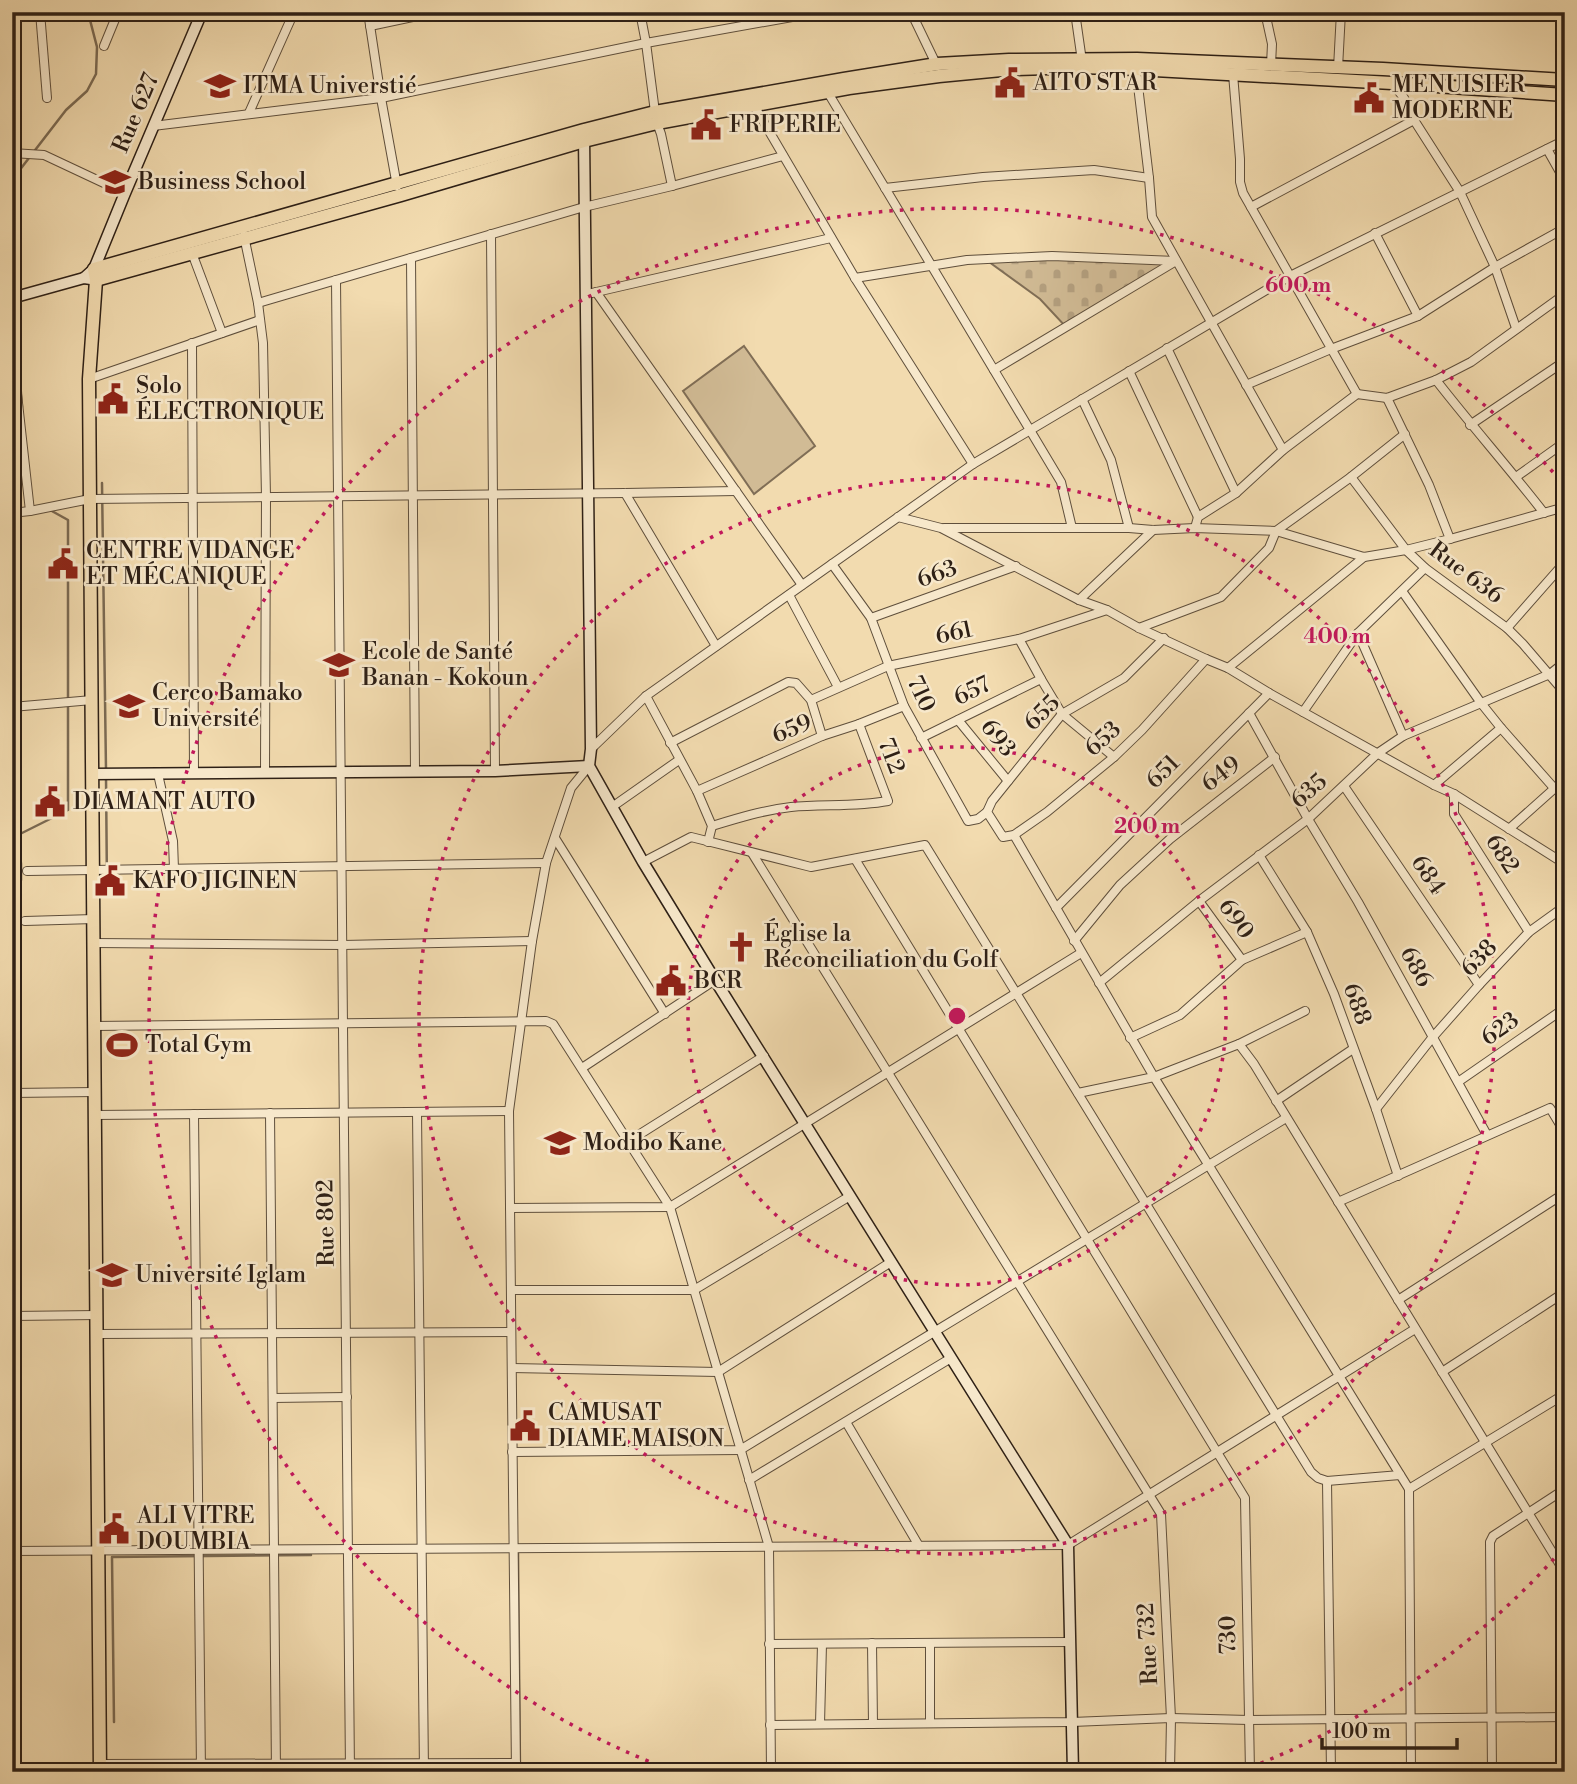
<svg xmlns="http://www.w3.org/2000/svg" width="1577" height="1784" font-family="'Libre Bodoni',serif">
<defs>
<pattern id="cemetery-stones" width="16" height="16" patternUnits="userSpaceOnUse" patternTransform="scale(1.75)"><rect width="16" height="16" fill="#d1bb95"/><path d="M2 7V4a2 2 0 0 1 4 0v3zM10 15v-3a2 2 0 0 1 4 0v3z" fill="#b4a080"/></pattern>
</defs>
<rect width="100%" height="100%" fill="#f2dbaf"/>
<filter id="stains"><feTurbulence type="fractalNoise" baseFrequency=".00286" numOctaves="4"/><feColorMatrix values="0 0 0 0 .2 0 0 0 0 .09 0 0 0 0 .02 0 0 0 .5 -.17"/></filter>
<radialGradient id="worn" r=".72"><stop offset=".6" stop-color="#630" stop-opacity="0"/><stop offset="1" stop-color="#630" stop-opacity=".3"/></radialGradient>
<!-- cemetery -->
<path fill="url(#cemetery-stones)" stroke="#806e56" stroke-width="2" d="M985 259 1176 261 1066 327 1040 299Z"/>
<!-- pitch -->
<path fill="#d1bb95" stroke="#806e56" stroke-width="2" d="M744 346 815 446 754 494 683 391Z"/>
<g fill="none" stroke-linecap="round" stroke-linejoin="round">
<!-- stream -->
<g stroke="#7b6a53" stroke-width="2.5">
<path d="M12 180 66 110 87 91 96 74 97 47 90 20 86 12"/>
<path d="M12 282 13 295"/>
<path d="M14 302 22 407"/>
<path d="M102 483 106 770"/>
<path d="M106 777 107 889"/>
<path d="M12 905 21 880V864L18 835 68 810V520L50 510"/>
<path d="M518 1552 520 1772"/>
<path d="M114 1722 112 1557 311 1555"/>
</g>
<!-- street casing -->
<g stroke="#5f4f3c" stroke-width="10">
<g id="street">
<path d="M40 12 47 98"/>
<path d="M368 12 381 98 397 186"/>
<path d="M640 12 646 43 655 112"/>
<path d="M911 12 937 66"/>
<path d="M1075 12 1082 61"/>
<path d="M1265 12 1272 44 1271 65"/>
<path d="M370 26 436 12"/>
<path d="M104 46 118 12"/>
<path d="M1338 68 1341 12"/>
<path d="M1136 69 1149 178 1152 217 1283 450"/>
<path d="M1233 74 1240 159V182L1243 193 1357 394"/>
<path d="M1392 83 1404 98 1414 120 1460 192 1495 267 1516 328"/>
<path d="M827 91 1061 482 1072 528"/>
<path d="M752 102 855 278 973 464"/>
<path d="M249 113 294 12"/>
<path d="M657 123 661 134 672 186"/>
<path d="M153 126 381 98 646 43 820 12"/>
<path d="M1547 149 1565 181"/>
<path d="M12 153 44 155 125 193"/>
<path d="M885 188 983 177 1094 170 1149 178"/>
<path d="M1251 207 1414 120"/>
<path d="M1375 233 1418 316"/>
<path d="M491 234 495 771"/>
<path d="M244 236 258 303 263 343 266 497 265 773"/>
<path d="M192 253 222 333"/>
<path d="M411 258 415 770"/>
<path d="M855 278 967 260 1052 256 1176 261"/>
<path d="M336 280 350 1772"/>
<path d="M596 292 802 585"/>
<path d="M592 293 831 238"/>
<path d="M258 303 584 207 672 186 783 156"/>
<path d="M192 343 194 774"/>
<path d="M1167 348 1236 493"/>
<path d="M12 349 30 511"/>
<path d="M994 370 1176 261"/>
<path d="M1129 371 1198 517"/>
<path d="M89 379 260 320"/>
<path d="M1436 380C1471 425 1509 468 1544 513"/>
<path d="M1246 385 1331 349 1418 316 1495 267 1565 228"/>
<path d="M1082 399 1111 460 1129 528"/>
<path d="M1470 425 1565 361"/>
<path d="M1351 477 1406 550 1425 568 1507 628 1523 644 1565 693"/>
<path d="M1516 477 1565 442"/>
<path d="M625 493 716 646"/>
<path d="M12 513 30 511 90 499 625 493 736 491"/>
<path d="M898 517 941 528 1079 600 1107 610 1139 628 1206 659 1228 668 1269 693 1434 785 1454 794 1565 864"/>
<path d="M944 528H1129L1153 530 1195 528 1276 531 1364 557 1406 550 1450 539 1429 485 1387 398"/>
<path d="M1195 528 1198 517 1236 493 1283 450 1357 394 1387 398 1436 380 1471 362 1565 294"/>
<path d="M1450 539 1565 507"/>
<path d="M832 564 871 618 904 706 968 821 978 819 987 812"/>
<path d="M1402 591 1481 703 1501 728 1554 788"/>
<path d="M789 595 838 687"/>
<path d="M1079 600 1153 530"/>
<path d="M871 618 1016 566"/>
<path d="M1139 628 1221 597 1269 548 1276 531 1351 477 1405 434"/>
<path d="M1507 628 1565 562"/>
<path d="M1358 633 1403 736"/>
<path d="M1164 638 1124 678 1062 714 992 801 987 812 1003 837 1014 835 1047 812 1114 757 1142 730 1206 659"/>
<path d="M1019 639 1041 679 1062 714 1114 757"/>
<path d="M1228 668 1364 557"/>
<path d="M646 696 697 791 712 826 708 842"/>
<path d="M811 700 888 666 1019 639 1107 610"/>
<path d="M12 707 92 700"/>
<path d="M1303 712 1358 633 1425 568"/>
<path d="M1249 713 1308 819 1358 902 1487 1135"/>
<path d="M958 720 1008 781"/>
<path d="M921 738 1041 679"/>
<path d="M670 743 788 682 796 683 811 700 822 736"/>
<path d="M591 749 646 696 973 464 1290 276 1565 140"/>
<path d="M158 774 173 841 174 869"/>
<path d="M1434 785 1501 728"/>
<path d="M1344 786 1479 985"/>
<path d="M697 791 822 736 859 724 904 706"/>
<path d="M1454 794V814L1529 932"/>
<path d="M612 807 679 760"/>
<path d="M712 826C738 818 764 810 791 807 823 804 856 807 888 801L859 724"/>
<path d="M1509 829 1565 779"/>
<path d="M1014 835 1154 1077 1409 1489 1411 1772"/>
<path d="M555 838 665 1014"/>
<path d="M752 853 1161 1514 1171 1718 1170 1772"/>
<path d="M1259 855 1307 932 1334 994 1376 1109 1398 1176"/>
<path d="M855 859 1245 1498 1250 1772"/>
<path d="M643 862 691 837 811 867 925 845 1311 1472 1318 1478 1327 1481 1400 1475"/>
<path d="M27 871 546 863"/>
<path d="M1199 901 1242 960"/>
<path d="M1056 908 1269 693"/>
<path d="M25 921 94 919"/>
<path d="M1074 941 1120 885 1170 839 1275 757"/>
<path d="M94 943 343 945 532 941"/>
<path d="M1099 983 1199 901 1308 819 1378 753 1403 736 1550 674 1565 662"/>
<path d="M94 1026 546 1021 553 1024 670 1207 718 1372 769 1547 771 1772"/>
<path d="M1130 1038 1180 1015 1242 960 1307 932"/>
<path d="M1239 1044 1305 1011"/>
<path d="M582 1068 715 980"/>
<path d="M1458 1082 1565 1008"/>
<path d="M12 1093 95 1092"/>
<path d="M1078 1093 1154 1077 1239 1044 1254 1064 1565 1573"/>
<path d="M1276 1101 1353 1049"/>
<path d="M1376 1109 1432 1038 1479 985 1529 932 1565 906"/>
<path d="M417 1112 424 1772"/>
<path d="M270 1113 276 1772"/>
<path d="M194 1114 201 1772"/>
<path d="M95 1115 509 1111"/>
<path d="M629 1141 764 1056"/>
<path d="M1338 1202 1550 1108 1565 1133"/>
<path d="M510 1208 670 1207 1081 953"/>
<path d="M511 1290H694L850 1196"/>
<path d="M1398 1300 1565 1193"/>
<path d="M12 1316 97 1315"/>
<path d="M98 1334 511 1332"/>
<path d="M512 1368 718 1372 891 1262"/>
<path d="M1442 1372 1565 1292"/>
<path d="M273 1398 347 1397"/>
<path d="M846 1422 919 1546"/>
<path d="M512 1452 740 1450 1286 1118"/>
<path d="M749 1480 951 1358"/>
<path d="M1327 1481 1331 1772"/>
<path d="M1409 1489 1565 1394"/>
<path d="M12 1551 1068 1545 1415 1329"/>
<path d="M872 1643 873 1724"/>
<path d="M769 1644 1071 1642"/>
<path d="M930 1723V1643"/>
<path d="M820 1724 822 1644"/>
<path d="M770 1725 1072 1722 1171 1718 1249 1720 1565 1717"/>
<path d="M100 1764 516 1763"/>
<path d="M516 1772 509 1111 532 941 546 863 571 788 589 766"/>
<path d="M1492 1772 1490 1542 1493 1536 1565 1489"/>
</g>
</g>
<!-- secondary casing -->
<g stroke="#2e2016" stroke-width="13">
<g id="secondary">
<path d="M584 136 591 749 589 766 643 862 715 980 1068 1545 1073 1772"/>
<path d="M84 278 94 269 125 193 202 12"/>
<path d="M12 298 84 278 91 279"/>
<path d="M92 774 495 771 589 766"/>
</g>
</g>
<!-- primary casing -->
<g stroke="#2e2016" stroke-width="15">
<g id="primary">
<path d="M96 280 401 195 584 141 657 123 849 88 939 76 1012 69 1082 67 1136 69 1392 83 1565 95"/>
<path d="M100 1772 89 379 96 280 94 269 584 130 655 112 844 79 937 64 1009 60 1137 59 1383 69 1565 80"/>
</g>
</g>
<!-- street -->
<use href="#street" stroke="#f7e8cb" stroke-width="8"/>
<!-- secondary -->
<use href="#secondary" stroke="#f7e8cb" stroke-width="10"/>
<!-- primary -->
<use href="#primary" stroke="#f2dbaf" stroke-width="12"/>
</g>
<!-- distance rings -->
<g fill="none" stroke="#c2185b" stroke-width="3.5" stroke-dasharray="3.5 7">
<circle cx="957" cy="1016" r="269"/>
<circle cx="957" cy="1016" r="538"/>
<path d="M1561 1551A807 807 0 0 1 1246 1769M668 1769A807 807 0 1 1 1561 481"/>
</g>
<!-- icons -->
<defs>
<g id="civic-bare" transform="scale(2.415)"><path d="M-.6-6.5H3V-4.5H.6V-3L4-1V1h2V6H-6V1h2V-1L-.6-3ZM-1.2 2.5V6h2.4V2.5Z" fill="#8f2418" stroke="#f7e8cb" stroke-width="2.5" paint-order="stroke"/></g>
<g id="university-bare" transform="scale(2.415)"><path d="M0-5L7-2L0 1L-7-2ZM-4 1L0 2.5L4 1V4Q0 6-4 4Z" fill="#8f2418" stroke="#f7e8cb" stroke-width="2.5" paint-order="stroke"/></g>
<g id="church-bare" transform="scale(2.415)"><path d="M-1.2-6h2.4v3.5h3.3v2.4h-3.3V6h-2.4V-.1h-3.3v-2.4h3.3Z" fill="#8f2418" stroke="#f7e8cb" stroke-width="2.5" paint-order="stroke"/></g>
<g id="stadium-bare" transform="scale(2.415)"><path d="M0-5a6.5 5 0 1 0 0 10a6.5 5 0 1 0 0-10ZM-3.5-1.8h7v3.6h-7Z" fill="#8f2418" stroke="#f7e8cb" stroke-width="2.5" paint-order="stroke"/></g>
</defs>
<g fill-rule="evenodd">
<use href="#civic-bare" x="1010" y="83"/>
<use href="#university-bare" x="220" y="86"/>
<use href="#civic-bare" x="1369" y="98"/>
<use href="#civic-bare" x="706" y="125"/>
<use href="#university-bare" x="115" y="182"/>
<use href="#civic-bare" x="113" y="399"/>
<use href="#civic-bare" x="63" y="564"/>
<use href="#university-bare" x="339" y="665"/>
<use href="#university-bare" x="129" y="706"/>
<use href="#civic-bare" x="50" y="802"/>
<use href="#civic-bare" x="110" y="881"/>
<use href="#church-bare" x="741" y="947"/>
<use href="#civic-bare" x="671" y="981"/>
<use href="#stadium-bare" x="122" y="1045"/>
<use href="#university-bare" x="560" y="1143"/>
<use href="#university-bare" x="112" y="1275"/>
<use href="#civic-bare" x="525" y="1426"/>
<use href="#civic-bare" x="114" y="1529"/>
</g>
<g text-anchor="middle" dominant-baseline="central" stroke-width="5" stroke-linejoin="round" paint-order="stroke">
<!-- poi labels -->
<g font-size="23" fill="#2e2016" stroke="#f7e8cb" text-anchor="start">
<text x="1033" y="83">AITO STAR</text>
<text x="1392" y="85">MENUISIER<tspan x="1392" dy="26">MODERNE</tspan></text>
<text x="243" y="86">ITMA Universtié</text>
<text x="729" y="125">FRIPERIE</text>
<text x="138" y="182">Business School</text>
<text x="136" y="386">Solo<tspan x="136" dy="26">ÉLECTRONIQUE</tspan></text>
<text x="86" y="551">CENTRE VIDANGE<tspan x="86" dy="26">ET MÉCANIQUE</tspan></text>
<text x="362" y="652">Ecole de Santé<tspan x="362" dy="26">Banan - Kokoun</tspan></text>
<text x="152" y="693">Cerco Bamako<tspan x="152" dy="26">Université</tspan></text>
<text x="73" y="802">DIAMANT AUTO</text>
<text x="133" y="881">KAFO JIGINEN</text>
<text x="764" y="934">Église la<tspan x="764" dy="26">Réconciliation du Golf</tspan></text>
<text x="694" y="981">BCR</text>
<text x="145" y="1045">Total Gym</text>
<text x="583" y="1143">Modibo Kane</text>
<text x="135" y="1275">Université Iglam</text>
<text x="548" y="1413">CAMUSAT<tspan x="548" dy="26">DIAME MAISON</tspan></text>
<text x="137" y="1516">ALI VITRE<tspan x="137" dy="26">DOUMBIA</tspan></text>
</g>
<!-- street labels -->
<g font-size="23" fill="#2e2016" stroke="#f7e8cb">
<text transform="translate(136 113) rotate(-67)">Rue 627</text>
<text transform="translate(1466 573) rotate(37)">Rue 636</text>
<text transform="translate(937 574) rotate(-20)">663</text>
<text transform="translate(954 633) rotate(-12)">661</text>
<text transform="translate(972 691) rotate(-26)">657</text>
<text transform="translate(921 694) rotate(65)">710</text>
<text transform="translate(1042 713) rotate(-45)">655</text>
<text transform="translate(792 729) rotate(-23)">659</text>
<text transform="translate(998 738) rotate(51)">693</text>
<text transform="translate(1103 739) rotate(-42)">653</text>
<text transform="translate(891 756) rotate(69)">712</text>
<text transform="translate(1163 772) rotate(-45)">651</text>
<text transform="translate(1221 774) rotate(-38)">649</text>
<text transform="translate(1309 791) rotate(-41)">635</text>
<text transform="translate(1502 854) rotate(57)">682</text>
<text transform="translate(1428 875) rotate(56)">684</text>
<text transform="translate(1236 919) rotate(54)">690</text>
<text transform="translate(1479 958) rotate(-47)">638</text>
<text transform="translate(1416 967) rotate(61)">686</text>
<text transform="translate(1357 1004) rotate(70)">688</text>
<text transform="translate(1500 1029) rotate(-35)">623</text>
<text transform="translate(326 1223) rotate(-91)">Rue 802</text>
<text transform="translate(1228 1635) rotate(-91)">730</text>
<text transform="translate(1148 1644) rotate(-93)">Rue 732</text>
</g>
</g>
<circle cx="957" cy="1016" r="10" fill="#c2185b" stroke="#f7e8cb" stroke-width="3.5"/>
<g font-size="21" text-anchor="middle" font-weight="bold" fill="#c2185b" stroke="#f7e8cb" stroke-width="5" stroke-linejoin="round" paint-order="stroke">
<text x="1298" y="292">600 m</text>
<text x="1337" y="643">400 m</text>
<text x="1147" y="833">200 m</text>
</g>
<!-- margin -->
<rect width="1577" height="1784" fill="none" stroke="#f2dbaf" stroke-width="42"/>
<rect x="14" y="14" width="1549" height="1756" fill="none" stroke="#2e2016" stroke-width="3.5"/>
<rect x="21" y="21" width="1535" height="1742" fill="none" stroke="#2e2016" stroke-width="2"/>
<!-- scale -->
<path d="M1322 1738v10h135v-10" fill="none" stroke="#2e2016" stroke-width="3.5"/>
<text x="1332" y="1738" font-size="21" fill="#2e2016" stroke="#f7e8cb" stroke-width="5" paint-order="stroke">100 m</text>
<rect width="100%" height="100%" filter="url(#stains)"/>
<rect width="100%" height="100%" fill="url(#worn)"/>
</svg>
